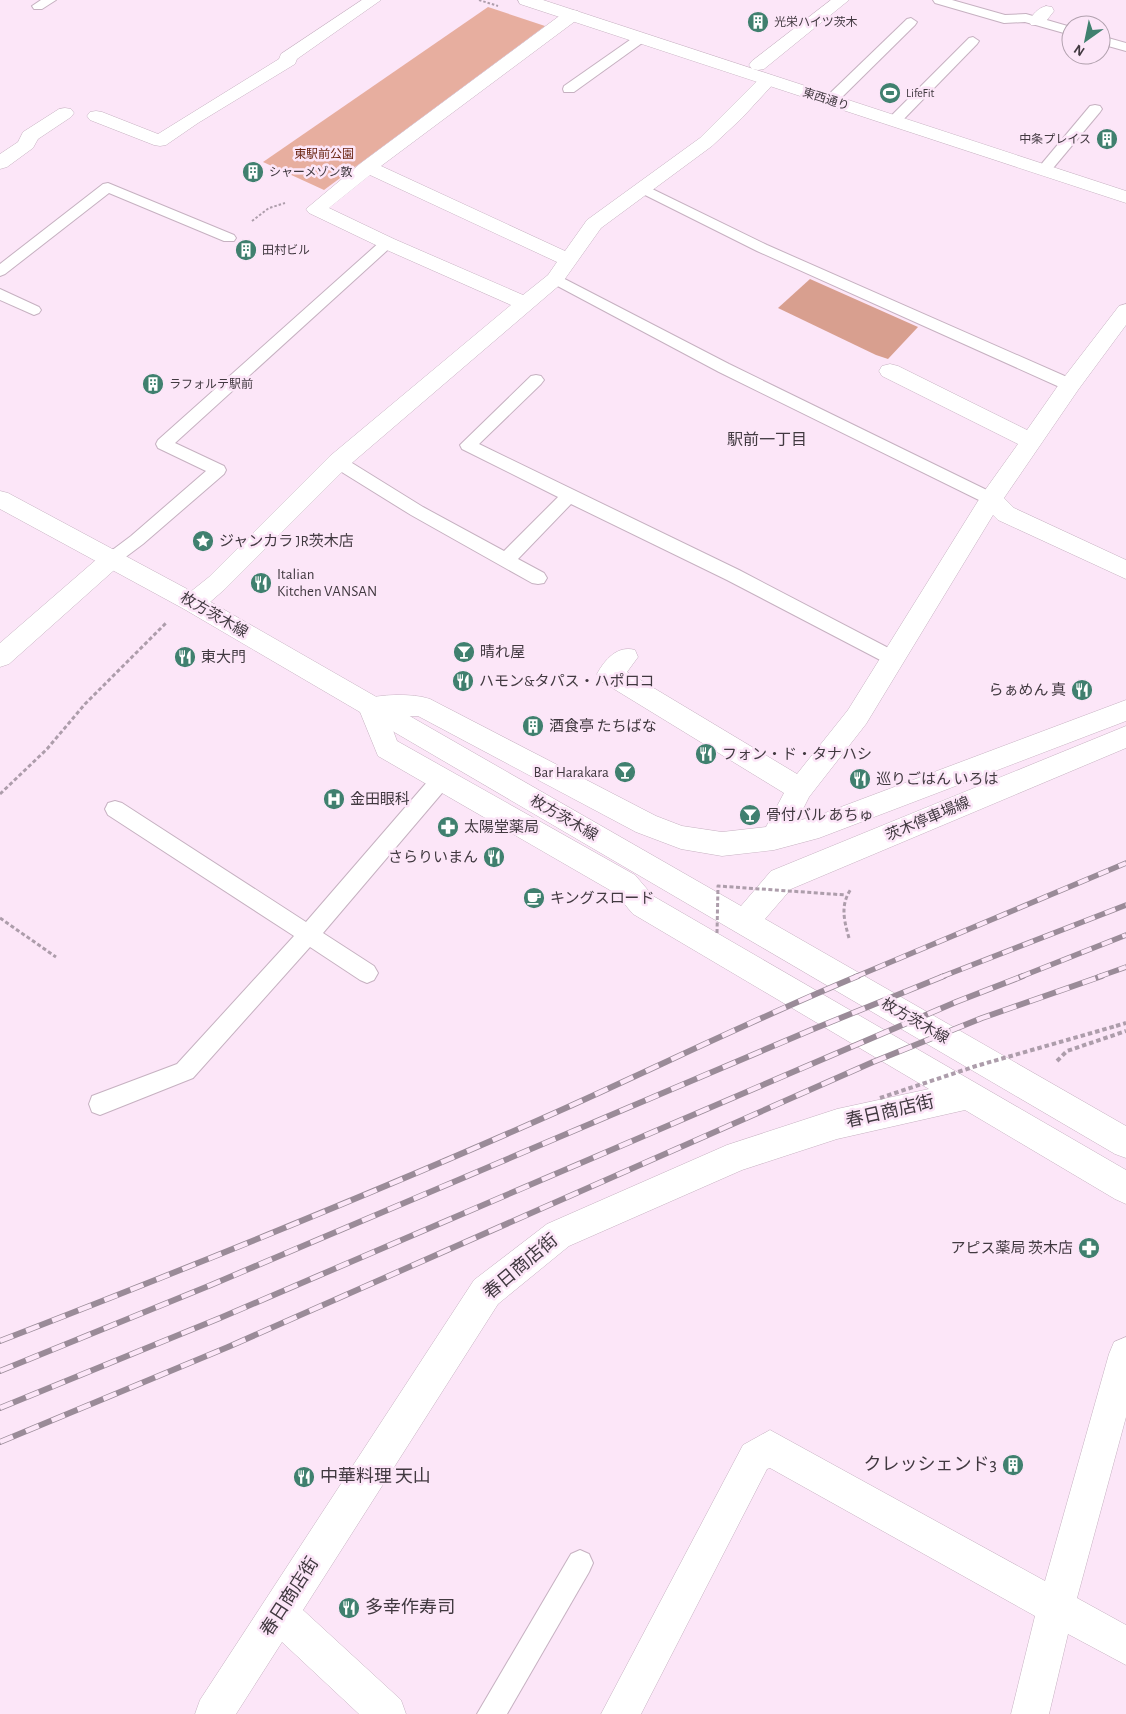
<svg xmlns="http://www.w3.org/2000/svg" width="1126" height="1714" font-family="'Alegreya Sans','Noto Sans JP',sans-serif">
<rect width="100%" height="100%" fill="#fce6f8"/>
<!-- green -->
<path fill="#e7ae9f" d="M488 7 545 26 324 190 263 162Z"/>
<!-- forest -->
<path fill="#d89f8f" d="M810 279 918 327 888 359 876 355 778 308Z"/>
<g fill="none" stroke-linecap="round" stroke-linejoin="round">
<!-- lane casing -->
<g stroke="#c6b1c1" stroke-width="2">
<g id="lane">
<path d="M41 0H56L42 9H34L32 6Z"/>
<path d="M933 0H952L1005 15 1026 14 1071 27V35L1025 22 1004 23 935 3Z"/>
<path d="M911 18 917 22 915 25 835 104H825L824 101 825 98 907 19Z"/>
<path d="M641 34 645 35 647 38 645 41 574 92H564L563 89 564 86 637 35Z"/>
<path d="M1101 36 1126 43V51L1101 44Z"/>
<path d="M973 37 979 41 977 44 899 124H889L887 121 889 118 969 38Z"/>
<path d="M1095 105 1100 106 1102 109 1100 112 1049 173H1039L1037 170 1039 167 1090 106Z"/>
<path d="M108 183 234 235 236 238 234 241H224L109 193 5 274 0 276V264L103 184Z"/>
<path d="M644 185 767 245 1076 381 1078 385 1076 389 1070 390 1064 389 757 251 639 192 637 189Z"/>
<path d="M387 239 392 240 394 243 392 246 175 443 224 466 226 470 224 474 143 544 119 562 113 564 107 562 104 558 107 554 131 536 206 471 158 448 156 444 158 440 382 240Z"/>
<path d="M555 274 729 364 997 495 999 499 997 503 991 505 985 503 719 372 550 282 548 279 550 276Z"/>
<path d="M0 289 39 307 41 310 39 313 34 315 0 300Z"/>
<path d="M536 375 541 376 544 380 541 384 479 444 739 570 898 653 901 658 898 663 892 665 886 663 727 580 571 504 518 559 544 573 547 578 544 583 538 584 532 583 411 515 332 466 330 462 332 458 338 456 344 458 423 507 504 551 558 497 462 449 460 445 531 376Z"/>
<path d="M441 772 448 774 451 780 448 786 323 933 374 966 378 973 374 980 367 983 360 980 310 947 193 1078 100 1115 92 1112 89 1104 92 1096 177 1064 294 936 108 815 105 809 108 803 115 801 122 803 306 922 434 774Z"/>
<path d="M580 1550 589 1554 593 1563 589 1572 507 1714H477L571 1554Z"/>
</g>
</g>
<!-- street casing -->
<g stroke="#c6b1c1" stroke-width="1">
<g id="street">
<path d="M362 0H381L297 59 295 64 198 123 166 145 160 146 154 145 90 120 87 116 90 112 96 111 102 112 158 134 279 59 281 54Z"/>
<path d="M831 0H849L764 69 758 70 752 69 749 65 752 61Z"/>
<path d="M1046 6 1052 7 1054 11 1043 25H1031L1029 21C1033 14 1038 8 1046 6Z"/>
<path d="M572 10 578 11 580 15 578 19 381 166 565 251 587 220 700 138 762 76 768 75 774 76 777 80 742 118 712 146 601 228 562 283 346 468 225 589 202 609 193 612 184 609 181 603 184 597 209 577 330 456 511 305 380 247 309 213 306 209 361 163 566 11ZM370 175 557 262 548 275 523 295 394 239 329 208Z"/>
<path d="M65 108 71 109 74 113 71 117 38 139 33 148 7 167 0 169V154L18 142 23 132 59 109Z"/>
<path d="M1126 304V325L1078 390 1004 498 1014 508 1126 560V579L998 520 993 515 866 724 809 797 797 821 817 816 1126 700V721L819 838 774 850 722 856 681 849 636 832 418 716 388 717 397 741 635 875 653 896 1126 1170V1204L1115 1199 965 1110 837 1139 742 1170 569 1246 498 1304 303 1610 401 1700 406 1714H359L282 1642 236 1714H195L200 1700 474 1280 547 1224 727 1145 837 1109 929 1089 633 914 615 893 378 756 358 707 362 700C379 694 413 693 430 699L656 816 682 826 722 832 766 827 784 793 601 681 597 674C605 659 618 645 635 650L638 657 627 672 797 774 848 710 983 493 1018 444 882 376 879 371 882 366 890 364 898 366 1027 430 1062 380 1119 306Z"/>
<path d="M113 549 121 552 125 558 121 564 9 664 0 667V643L105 552Z"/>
<path d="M1126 1337V1417L1077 1598 1126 1625V1665L1068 1634 1049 1714H1011L1035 1616 770 1468 767 1469 641 1714H601L743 1445 770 1430 1045 1581 1109 1354 1114 1342Z"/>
</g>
</g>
<!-- secondary casing -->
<g stroke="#c6b1c1" stroke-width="1">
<g id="secondary">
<path d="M518 0H543L1126 191V203L520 4Z"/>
<path d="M0 491 8 493 202 597 741 906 771 871 1126 726V748L791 889 765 919 1126 1126V1158L1115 1154 184 609 0 509Z"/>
</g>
</g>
<!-- path-far2 -->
<g stroke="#ad9dab" stroke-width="2" stroke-dasharray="2.5 2" stroke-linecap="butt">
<path d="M479 0 498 6"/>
<path d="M252 221 269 208 285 203"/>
</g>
<!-- path-far1 -->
<g stroke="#ad9dab" stroke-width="3" stroke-dasharray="4 2.5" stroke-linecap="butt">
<path d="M0 794 47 749 85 704 166 623"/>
<path d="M0 918 56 957"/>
<path d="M849 938C844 920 840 905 851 889"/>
</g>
<!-- path -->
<g stroke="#ad9dab" stroke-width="4" stroke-dasharray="4.5 3" stroke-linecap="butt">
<path d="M1116 1026 1126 1023"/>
<path d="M1057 1061 1067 1051 1126 1031"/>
</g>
<!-- lane -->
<use href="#lane" fill="#fff" fill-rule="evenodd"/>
<!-- street -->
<use href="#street" fill="#fff" fill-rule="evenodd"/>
<!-- secondary -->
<use href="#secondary" fill="#fff" fill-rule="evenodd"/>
<!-- rail-far1 casing -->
<g stroke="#9a8b98" stroke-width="5.5">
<g id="rail-far1">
<path d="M855 977 1126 863"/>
<path d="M941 977 1126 905"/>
<path d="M1020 977 1126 935"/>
<path d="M1098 977 1126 967"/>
</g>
</g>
<!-- rail casing -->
<g stroke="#9a8b98" stroke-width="6">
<g id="rail">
<path d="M0 1341C188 1268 375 1193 559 1111 659 1066 757 1018 858 976"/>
<path d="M0 1371 211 1285 811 1030 944 976"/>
<path d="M0 1408 220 1318 956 1002 1023 976"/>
<path d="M0 1442 228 1347 873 1062 982 1018 1102 976"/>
</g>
</g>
<!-- rail-far1 -->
<use href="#rail-far1" stroke="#fce6f8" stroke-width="4" stroke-dasharray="11" stroke-linecap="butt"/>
<!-- rail -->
<use href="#rail" stroke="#fce6f8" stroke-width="4.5" stroke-dasharray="14" stroke-linecap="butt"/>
<!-- path-bridge-far1 -->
<path stroke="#ad9dab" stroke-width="3" stroke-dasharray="4 2.5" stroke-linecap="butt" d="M717 933 718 886 846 895"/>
<!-- path-bridge -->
<path stroke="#ad9dab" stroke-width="4" stroke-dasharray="4.5 3" stroke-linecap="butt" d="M880 1098 976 1066 1116 1026"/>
</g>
<!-- icons -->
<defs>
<g id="building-disc" transform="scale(1.125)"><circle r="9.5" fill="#40806f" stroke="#fce6f8"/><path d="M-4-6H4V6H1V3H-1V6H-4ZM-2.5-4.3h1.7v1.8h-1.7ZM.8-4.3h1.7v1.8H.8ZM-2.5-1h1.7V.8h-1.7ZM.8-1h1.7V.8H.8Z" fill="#fff"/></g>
<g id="stadium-disc" transform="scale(1.125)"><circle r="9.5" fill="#40806f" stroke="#fce6f8"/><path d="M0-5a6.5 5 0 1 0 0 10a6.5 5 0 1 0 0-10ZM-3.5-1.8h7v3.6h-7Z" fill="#fff"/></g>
<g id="sight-disc" transform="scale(1.125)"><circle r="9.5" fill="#40806f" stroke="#fce6f8"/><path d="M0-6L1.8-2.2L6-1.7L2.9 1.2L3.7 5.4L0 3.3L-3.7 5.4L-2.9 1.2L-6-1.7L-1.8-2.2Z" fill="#fff"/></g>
<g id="restaurant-disc" transform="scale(1.125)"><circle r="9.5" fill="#40806f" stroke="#fce6f8"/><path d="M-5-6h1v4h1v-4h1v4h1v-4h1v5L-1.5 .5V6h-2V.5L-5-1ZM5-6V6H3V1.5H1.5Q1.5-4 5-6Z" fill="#fff"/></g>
<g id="bar-disc" transform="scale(1.125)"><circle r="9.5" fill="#40806f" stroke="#fce6f8"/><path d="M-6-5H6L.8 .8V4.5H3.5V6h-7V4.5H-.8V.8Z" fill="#fff"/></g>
<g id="hospital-disc" transform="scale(1.125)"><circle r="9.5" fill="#40806f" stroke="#fce6f8"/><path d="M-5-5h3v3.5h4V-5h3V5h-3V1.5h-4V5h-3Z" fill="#fff"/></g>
<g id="pharmacy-disc" transform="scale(1.125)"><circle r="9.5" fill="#40806f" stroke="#fce6f8"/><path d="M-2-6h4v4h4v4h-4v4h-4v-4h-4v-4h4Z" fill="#fff"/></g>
<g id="cafe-disc" transform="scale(1.125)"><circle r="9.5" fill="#40806f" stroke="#fce6f8"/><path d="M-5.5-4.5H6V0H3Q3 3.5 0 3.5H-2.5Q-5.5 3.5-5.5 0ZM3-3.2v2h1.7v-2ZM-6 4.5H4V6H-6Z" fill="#fff"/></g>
</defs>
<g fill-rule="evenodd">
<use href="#building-disc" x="758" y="22"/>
<use href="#stadium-disc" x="890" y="93"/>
<use href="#building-disc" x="1107" y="139"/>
<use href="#building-disc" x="253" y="172"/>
<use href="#building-disc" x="246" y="250"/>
<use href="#building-disc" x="153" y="384"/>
<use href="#sight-disc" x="203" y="541"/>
<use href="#restaurant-disc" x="261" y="583"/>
<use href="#bar-disc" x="464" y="652"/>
<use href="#restaurant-disc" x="185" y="657"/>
<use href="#restaurant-disc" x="463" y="681"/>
<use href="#restaurant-disc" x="1082" y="690"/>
<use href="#building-disc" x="533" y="726"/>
<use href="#restaurant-disc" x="706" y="754"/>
<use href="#bar-disc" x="625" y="772"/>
<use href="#restaurant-disc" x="860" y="779"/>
<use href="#hospital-disc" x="334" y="799"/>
<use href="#bar-disc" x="750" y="815"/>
<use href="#pharmacy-disc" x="448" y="827"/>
<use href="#restaurant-disc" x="494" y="857"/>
<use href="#cafe-disc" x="534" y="898"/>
<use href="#pharmacy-disc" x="1089" y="1248"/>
<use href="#building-disc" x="1013" y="1465"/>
<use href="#restaurant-disc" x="304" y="1477"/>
<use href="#restaurant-disc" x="349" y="1608"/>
</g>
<g text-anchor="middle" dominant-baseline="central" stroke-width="5" stroke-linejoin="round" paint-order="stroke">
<!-- far-poi labels -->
<g font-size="12" fill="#413940" stroke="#fce6f8" text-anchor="start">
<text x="774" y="22">光栄ハイツ茨木</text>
<text x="906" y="93">LifeFit</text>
<text x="1091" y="139" text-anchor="end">中条プレイス</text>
<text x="269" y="172">シャーメゾン敦</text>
<text x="262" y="250">田村ビル</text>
<text x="169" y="384">ラフォルテ駅前</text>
</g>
<!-- far-street labels -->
<g font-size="12" fill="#413940" stroke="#fce6f8">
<text transform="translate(826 99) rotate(18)">東西通り</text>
</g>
<!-- far-park labels -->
<g font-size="12" fill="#692411" stroke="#fce6f8">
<text x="324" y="154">東駅前公園</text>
</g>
<!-- poi labels -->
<g font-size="15" fill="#413940" stroke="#fce6f8" text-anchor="start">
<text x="219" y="541">ジャンカラ JR茨木店</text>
<text x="277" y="574">Italian<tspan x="277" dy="17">Kitchen VANSAN</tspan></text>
<text x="480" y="652">晴れ屋</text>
<text x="201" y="657">東大門</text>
<text x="479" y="681">ハモン&amp;タパス・ハポロコ</text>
<text x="1066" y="690" text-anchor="end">らぁめん 真</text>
<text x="549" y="726">酒食亭 たちばな</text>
<text x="722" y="754">フォン・ド・タナハシ</text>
<text x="609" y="772" text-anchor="end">Bar Harakara</text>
<text x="876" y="779">巡りごはん いろは</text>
<text x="350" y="799">金田眼科</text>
<text x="766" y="815">骨付バル あちゅ</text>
<text x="464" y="827">太陽堂薬局</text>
<text x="478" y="857" text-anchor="end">さらりいまん</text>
<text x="550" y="898">キングスロード</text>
<text x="1073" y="1248" text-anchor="end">アピス薬局 茨木店</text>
</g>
<!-- street labels -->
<g font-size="15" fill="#413940" stroke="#fce6f8">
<text transform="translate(214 615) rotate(30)">枚方茨木線</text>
<text transform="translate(564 818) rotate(30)">枚方茨木線</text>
<text transform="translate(928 819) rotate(-23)">茨木停車場線</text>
<text transform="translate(915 1021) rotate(30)">枚方茨木線</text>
</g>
<!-- neighbourhood labels -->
<g font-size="16" fill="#413940" stroke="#fce6f8">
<text x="767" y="440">駅前一丁目</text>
</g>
<!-- near-street labels -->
<g font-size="18" fill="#413940" stroke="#fce6f8">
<text transform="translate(890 1112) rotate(-13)">春日商店街</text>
<text transform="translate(521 1267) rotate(-40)">春日商店街</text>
<text transform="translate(290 1597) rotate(-57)">春日商店街</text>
</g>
<!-- near-poi labels -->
<g font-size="18" fill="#413940" stroke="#fce6f8" text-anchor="start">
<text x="997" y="1465" text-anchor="end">クレッシェンド3</text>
<text x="320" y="1477">中華料理 天山</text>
<text x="365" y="1608">多幸作寿司</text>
</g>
</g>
<!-- north arrow -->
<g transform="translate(1086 40) rotate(213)"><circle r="24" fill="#fce6f8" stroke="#b1a1ae"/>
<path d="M0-4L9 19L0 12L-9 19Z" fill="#40806f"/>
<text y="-8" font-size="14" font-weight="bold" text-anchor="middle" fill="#413940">N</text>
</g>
</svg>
